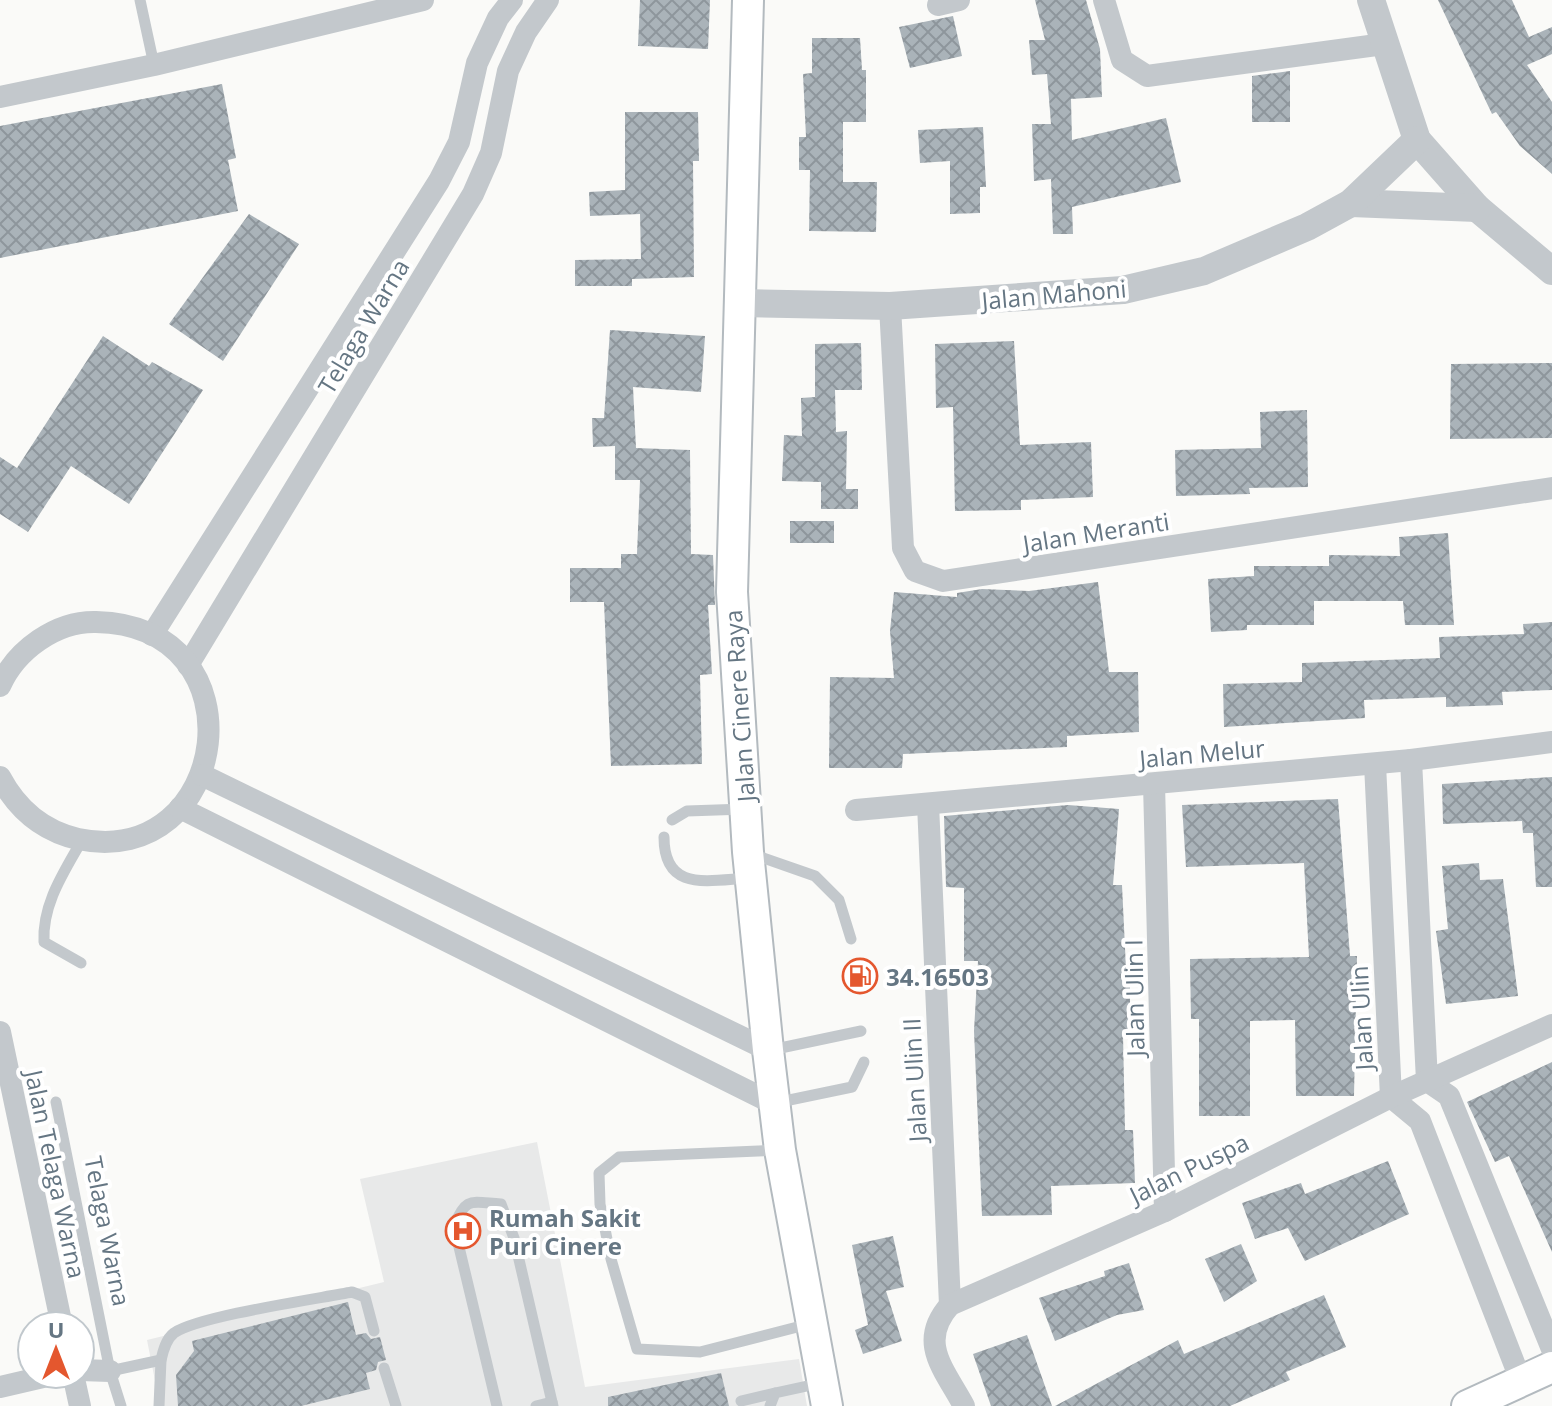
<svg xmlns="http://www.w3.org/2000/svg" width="1552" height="1406" font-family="'Open Sans',sans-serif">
<defs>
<pattern id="building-cross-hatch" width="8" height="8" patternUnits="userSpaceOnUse" patternTransform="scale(2)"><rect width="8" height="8" fill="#aab3b9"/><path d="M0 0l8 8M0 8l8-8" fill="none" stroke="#8e969c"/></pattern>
</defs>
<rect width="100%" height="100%" fill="#fafaf8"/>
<!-- built -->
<path fill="#e8e9e9" d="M537 1142 585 1387 799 1359 807 1406H160L147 1340 384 1282 360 1179Z"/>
<!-- building -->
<g fill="url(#building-cross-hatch)">
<path d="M640 0H710L708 49 638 46Z"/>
<path d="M1035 0H1086L1100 49 1102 97 1071 99 1072 140 1166 118 1181 182 1072 207 1073 234H1053L1051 179 1034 181 1032 124H1051L1047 74 1032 75 1029 40H1045Z"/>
<path d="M1438 0H1512L1529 37 1552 27V54L1527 65 1552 102V174L1520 146 1496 112 1492 114Z"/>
<path d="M953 16 962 56 910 68 899 27Z"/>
<path d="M812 38H860L862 70H866V122H843V182H877L876 232 809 231 810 170H799V137H806L803 74 812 73Z"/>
<path d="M1290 71V122H1252V76Z"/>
<path d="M222 84 236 158 228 160 238 211 0 258V126Z"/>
<path d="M625 112H698L699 161H693L694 277 632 279V286H575V260L641 259 640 214 590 216 589 192 625 190Z"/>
<path d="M983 127 986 187H980V213L950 214V161L920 163 918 130Z"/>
<path d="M249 214 299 244 223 361 169 324Z"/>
<path d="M610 330 705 336 701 392 633 387 636 448 690 450 691 554 713 555 715 605H708L712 674 700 675 702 764 611 766 604 602H570V568H621V554H637L640 480H615V446L593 447 592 418H604Z"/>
<path d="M103 336 149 366 152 362 203 390 129 504 71 466 28 532 0 514V457L17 468Z"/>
<path d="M1014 341 1020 445 1091 442 1093 497 1021 500V510L955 511 953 407 936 408 935 344Z"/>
<path d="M861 343 862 390H835L836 432 847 431 846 489H858V509H821V482L782 481 784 435 802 436 801 398 815 397V344Z"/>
<path d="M1552 363V438L1450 439 1451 364Z"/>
<path d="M1307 410 1308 487 1249 488 1250 494 1176 496 1175 450 1261 448 1260 412Z"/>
<rect x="790" y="521" width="44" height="22"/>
<path d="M1448 533 1454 625H1405L1403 601H1314V625H1247V630L1211 632 1208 579 1254 576V566H1329V555L1400 556 1399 537Z"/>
<path d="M1098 582 1109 672H1138L1139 732 1067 736V747L903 754 902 768H829L830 677 894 678 890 631 894 592 957 597V593L982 589 1029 591Z"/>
<path d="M1552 622V690L1502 692 1503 705 1446 707V697L1364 700 1365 718 1224 727 1223 684 1302 682V663L1440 658 1439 637 1524 634 1523 624Z"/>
<path d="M1552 777V887H1536L1533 833H1523L1522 821 1443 824 1442 784Z"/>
<path d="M1338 799 1350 956H1357L1354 1096H1296L1295 1020 1250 1021V1116H1199V1019H1191L1190 959 1309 957 1304 863 1186 867 1182 805Z"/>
<path d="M1068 805 1119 809 1113 885H1122L1126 969H1130V1035H1123L1125 1130H1133L1135 1183 1051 1186 1052 1215 982 1216 974 1031 978 961H964V888L946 887 944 816Z"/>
<path d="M1479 863 1480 880 1503 879 1518 996 1446 1004 1436 931 1448 929 1442 866Z"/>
<path d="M1552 1062V1252L1509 1156 1495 1162 1467 1102Z"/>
<path d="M1388 1161 1409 1214 1305 1261 1288 1228 1255 1239 1242 1203 1301 1183 1305 1194Z"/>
<path d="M893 1236 904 1287 886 1291 902 1341 863 1354 855 1330 868 1325 852 1245Z"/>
<path d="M1241 1244 1257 1281 1224 1302 1205 1259Z"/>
<path d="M1129 1263 1144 1310 1117 1315 1055 1341 1039 1298 1105 1276 1104 1271Z"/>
<path d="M1324 1295 1346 1347 1286 1372 1290 1380 1230 1406H1055L1178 1340 1184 1354Z"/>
<path d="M348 1302 356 1335 366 1333 371 1339 380 1337 386 1360 378 1362 376 1370 366 1373 370 1389 301 1406H178L176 1375 194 1351 192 1341Z"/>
<path d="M1027 1335 1052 1406H991L973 1354Z"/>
<path d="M721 1373 729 1406H608V1397Z"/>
</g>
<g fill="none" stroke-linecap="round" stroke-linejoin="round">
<!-- secondary casing -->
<g stroke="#b3babf" stroke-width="34">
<g id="secondary">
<path d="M748 0 732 592 748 852 768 1050 780 1150 827 1406"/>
<path d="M1467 1406 1552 1367"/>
</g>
</g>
<!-- service -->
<g stroke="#c3c8cc" stroke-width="11">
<path d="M140 0 154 65"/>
<path d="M672 820 687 811 745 809"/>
<path d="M664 837C664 893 709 880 750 878"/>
<path d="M752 854 815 876 839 900 851 939"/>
<path d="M81 963 44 942C42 904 64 872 82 840"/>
<path d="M771 1050 861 1031"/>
<path d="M56 1102 110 1371 121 1406"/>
<path d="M775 1103 852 1087 864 1062"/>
<path d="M780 1150 619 1157 599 1173 600 1204 611 1259 637 1349 700 1352 809 1324"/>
<path d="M384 1368 396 1406"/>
<path d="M110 1371 161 1360C163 1351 166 1339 174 1333 199 1316 316 1299 352 1292L365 1297 374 1331"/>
<path d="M741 1401 775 1393"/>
<path d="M159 1406 161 1360"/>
<path d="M497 1406 454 1226C466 1196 471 1202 501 1204L514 1238 552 1402"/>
<path d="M536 1406 552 1402 553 1406"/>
<path d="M770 1406 775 1393 821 1383"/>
</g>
<!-- minor -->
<g stroke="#c3c8cc" stroke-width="22">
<path d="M1104 0 1122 60 1147 76 1384 44"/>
<path d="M938 5 959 0"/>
<path d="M0 97 154 65 423 0"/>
<path d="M890 306 903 548 915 571 943 581 1552 488"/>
<path d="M152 635 439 181 459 142 477 63 498 18 512 0"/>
<path d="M188 665 473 194 491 153 508 71 526 32 548 0"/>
<path d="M0 686C16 650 56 621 96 622 265 625 231 871 78 839 43 831 17 809 0 777"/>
<path d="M1411 760 1427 1081 1449 1096 1552 1349"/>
<path d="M1375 764 1391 1097 1420 1121 1521 1381"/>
<path d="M202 775 768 1050"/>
<path d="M1154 784 1165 1211"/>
<path d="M928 804 950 1305"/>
<path d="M180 808 774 1104"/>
<path d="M856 810 1411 760 1552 742"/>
<path d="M0 1032 62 1326"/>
<path d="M80 1370 110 1371"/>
<path d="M73 1374 80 1406"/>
<path d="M0 1387 56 1374"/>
<path d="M964 1406C944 1369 917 1342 950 1305L1165 1211 1391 1097 1552 1025"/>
</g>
<!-- tertiary -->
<g stroke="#c3c8cc" stroke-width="28">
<path d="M1371 0 1417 140 1477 208 1552 271"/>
<path d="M1351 203 1477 208"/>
<path d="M741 303 890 306 1123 290 1204 271 1307 227 1351 203 1417 140"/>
</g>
<!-- secondary -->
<use href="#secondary" stroke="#fff" stroke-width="30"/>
</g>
<!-- icons -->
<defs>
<g id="fuel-ring" transform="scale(1.8)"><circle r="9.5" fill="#fff" stroke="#e4572e" stroke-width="1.5"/><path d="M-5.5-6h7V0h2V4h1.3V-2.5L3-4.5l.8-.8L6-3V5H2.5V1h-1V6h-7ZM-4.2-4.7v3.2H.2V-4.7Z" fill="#e4572e"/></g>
<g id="hospital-ring" transform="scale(1.8)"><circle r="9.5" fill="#fff" stroke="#e4572e" stroke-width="1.5"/><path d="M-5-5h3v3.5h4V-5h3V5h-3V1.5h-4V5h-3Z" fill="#e4572e"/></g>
</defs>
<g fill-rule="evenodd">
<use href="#fuel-ring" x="860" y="976"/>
<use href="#hospital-ring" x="463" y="1231"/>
</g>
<g text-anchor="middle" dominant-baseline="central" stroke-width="8" stroke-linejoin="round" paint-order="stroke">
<!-- street labels -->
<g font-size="24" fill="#657683" stroke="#fff">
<text transform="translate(1054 294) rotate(-5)">Jalan Mahoni</text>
<text transform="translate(363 326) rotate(-59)">Telaga Warna</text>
<text transform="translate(1096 532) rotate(-9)">Jalan Meranti</text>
<text transform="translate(739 706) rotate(-94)">Jalan Cinere Raya</text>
<text transform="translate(1202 753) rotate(-5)">Jalan Melur</text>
<text transform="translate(1134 998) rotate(-91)">Jalan Ulin I</text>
<text transform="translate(1361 1018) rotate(-93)">Jalan Ulin</text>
<text transform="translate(914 1080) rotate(-93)">Jalan Ulin II</text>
<text transform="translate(1189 1168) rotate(-26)">Jalan Puspa</text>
<text transform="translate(56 1174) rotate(78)">Jalan Telaga Warna</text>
<text transform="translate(108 1231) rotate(79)">Telaga Warna</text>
</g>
<!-- poi labels -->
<g font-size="24" font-weight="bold" fill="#657683" stroke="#fff" text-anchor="start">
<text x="886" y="976">34.16503</text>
<text x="489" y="1217">Rumah Sakit<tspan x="489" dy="28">Puri Cinere</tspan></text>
</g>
</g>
<!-- north arrow -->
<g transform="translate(56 1350)"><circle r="38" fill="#ffffff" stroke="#c1c8cd" stroke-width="2"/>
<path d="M0-6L14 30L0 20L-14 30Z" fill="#e4572e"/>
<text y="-12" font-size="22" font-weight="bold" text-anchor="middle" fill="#657683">U</text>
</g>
</svg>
